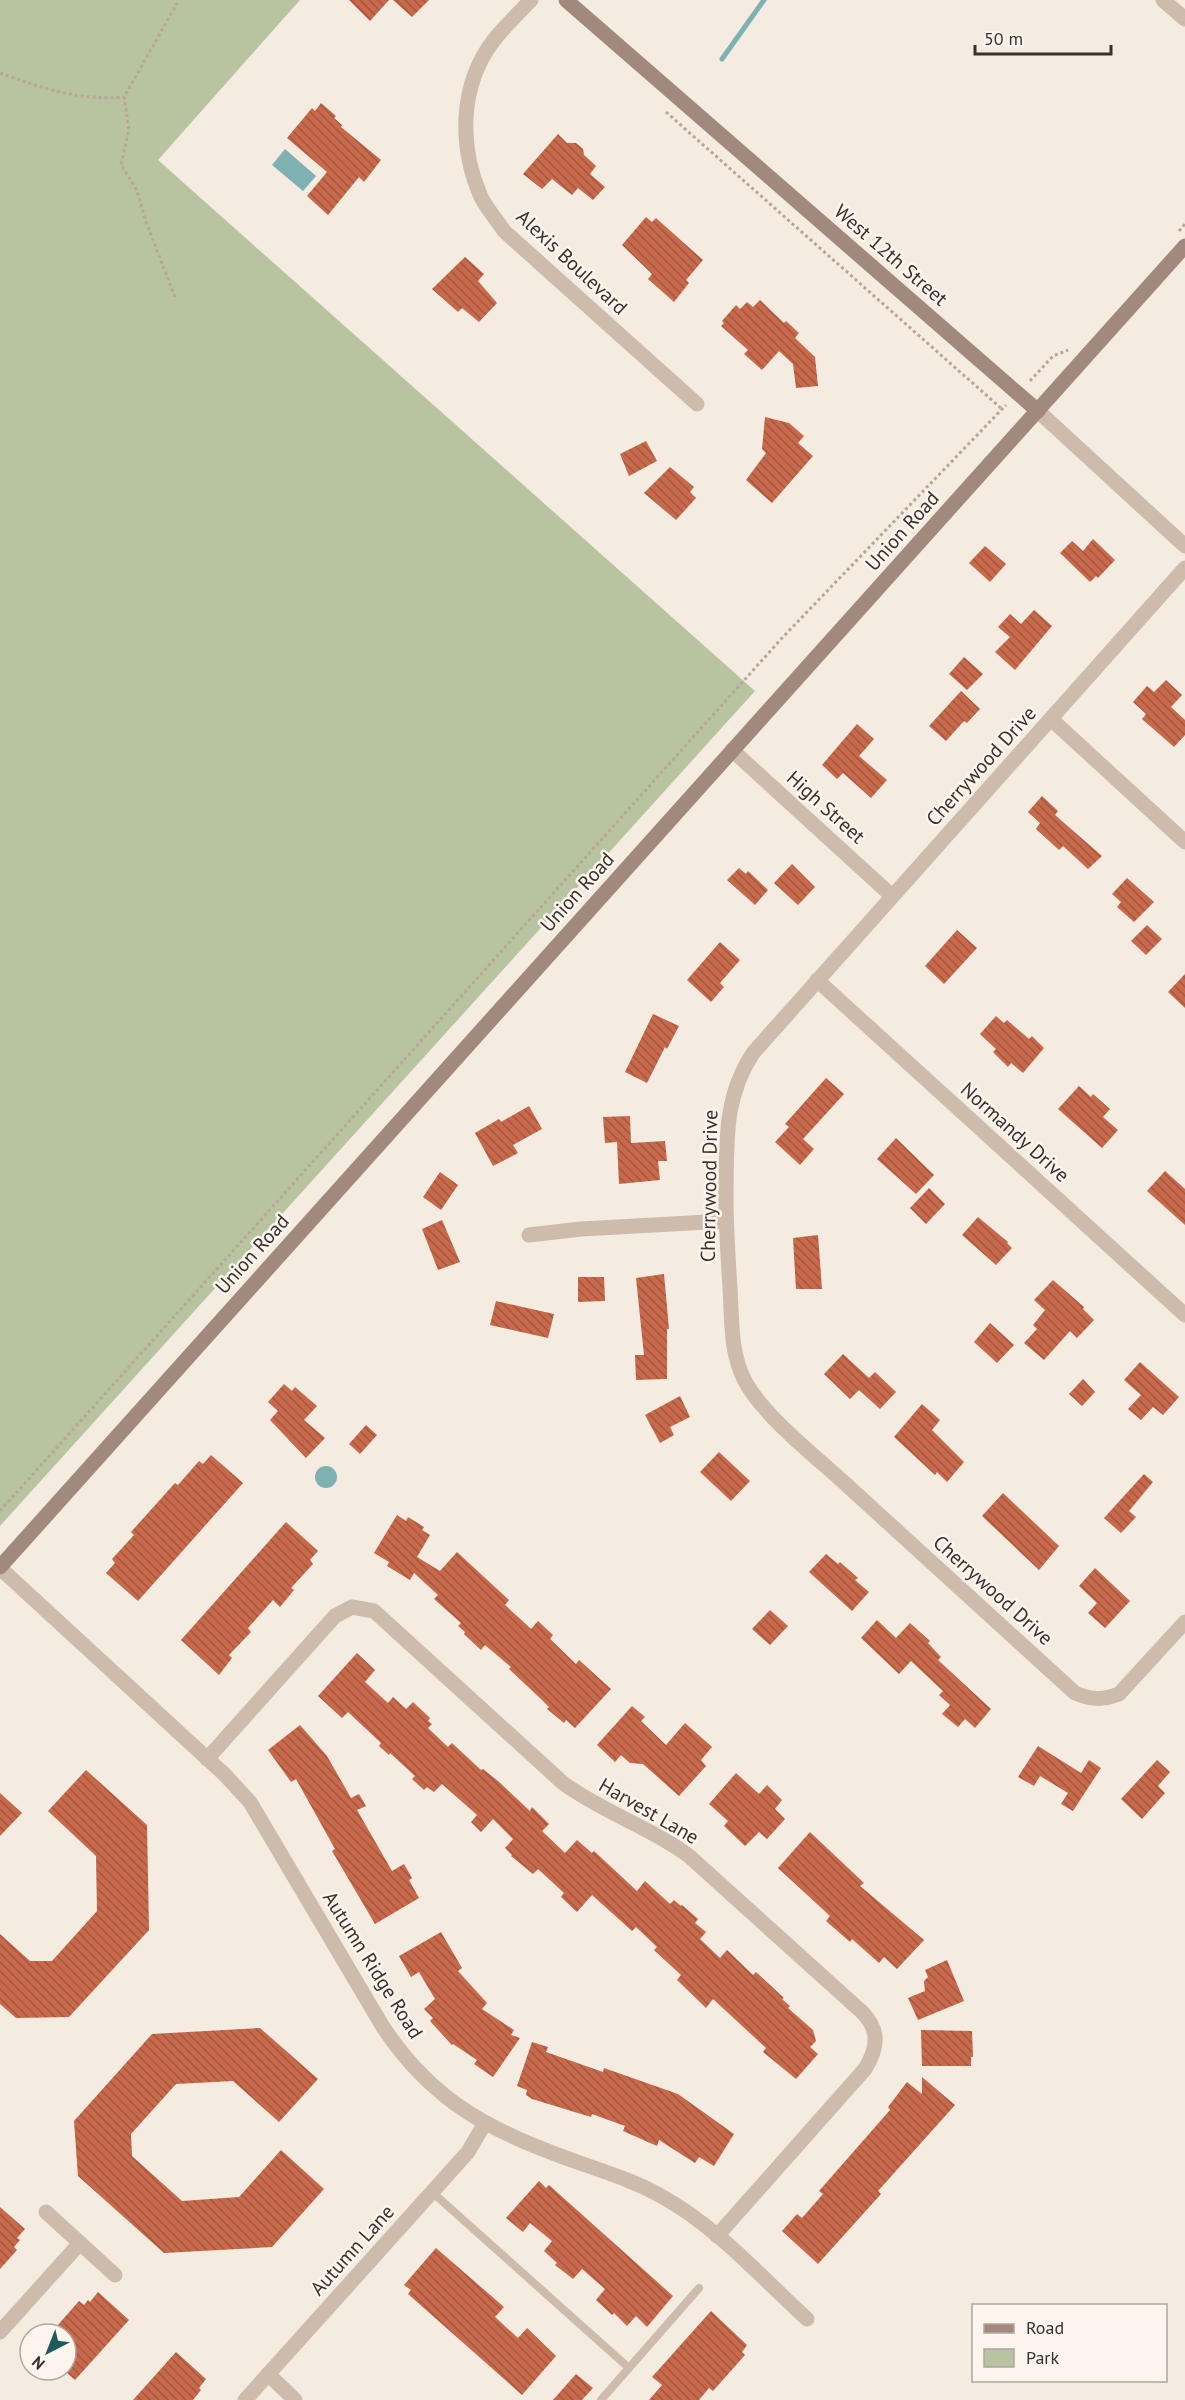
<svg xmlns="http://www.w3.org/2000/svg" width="1185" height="2400" font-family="'PT Sans',sans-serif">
<defs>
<pattern id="building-back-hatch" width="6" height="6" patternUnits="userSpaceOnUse" patternTransform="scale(1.5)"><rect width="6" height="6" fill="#c8694b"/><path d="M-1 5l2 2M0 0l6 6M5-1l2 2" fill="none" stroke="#a4573f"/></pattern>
</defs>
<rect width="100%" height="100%" fill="#f4ebe1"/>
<!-- green -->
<path fill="#b8c4a0" d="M0 0H300L158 160 755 691 0 1526Z"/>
<!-- water -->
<g fill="#7fb0b2">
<path d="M285 149 316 176 303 191 272 165Z"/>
<circle cx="326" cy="1477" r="11"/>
</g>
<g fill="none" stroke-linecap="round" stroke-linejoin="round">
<!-- stream -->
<path stroke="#7fb0b2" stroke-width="5" d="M722 59 764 0"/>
</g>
<!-- building -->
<g fill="url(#building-back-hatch)">
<path d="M349 0H389L370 21Z"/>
<path d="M393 0H429L412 17Z"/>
<path d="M321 103 336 116 334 118 342 125 341 127 381 160 364 182 359 177 328 215 307 196 327 172 287 138 312 108 315 111Z"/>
<path d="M558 134 567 143H576L583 149 584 155 596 166 590 174 605 187 593 200 578 188 572 195 552 179 542 189 523 174Z"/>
<path d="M646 217 652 222 656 218 703 260 686 280 689 283 674 302 648 279 652 274 622 245Z"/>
<path d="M465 257 484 274 478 281 497 303 479 322 462 308 458 312 432 289Z"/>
<path d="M760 300 784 323 786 321 799 333 795 338 815 357 818 386 796 388 793 364 779 351 762 370 744 354 748 350 721 326 724 323 722 321 736 305 740 309 747 302 753 307Z"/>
<path d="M765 417 789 423 804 436 798 443 813 456 772 503 746 480 766 453 762 449Z"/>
<path d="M646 441 657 461 629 476 620 454Z"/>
<path d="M670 467 694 487 690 492 696 498 676 520 644 493Z"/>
<path d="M1093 539 1115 560 1098 578 1096 576 1090 582 1060 553 1072 541 1083 551Z"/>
<path d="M985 546 1006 564 990 582 969 563Z"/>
<path d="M1034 610 1052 626 1015 670 995 652 1010 637 998 627 1010 614 1021 624Z"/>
<path d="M964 657 983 674 967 690 949 674Z"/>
<path d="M1166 680 1182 695 1171 707 1185 720V735L1174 747 1142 719 1146 714 1133 702 1147 686 1154 692Z"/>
<path d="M961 691 980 709 967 723 964 721 946 741 929 726Z"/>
<path d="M857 724 874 739 859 756 887 780 871 798 843 773 837 779 822 765Z"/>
<path d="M1042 796 1058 811 1055 815 1102 856 1088 869 1063 846 1059 850 1036 829 1040 823 1028 812Z"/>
<path d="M792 864 815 887 798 905 774 883Z"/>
<path d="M739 868 746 874 748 871 768 890 755 905 727 880Z"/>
<path d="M1127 878 1154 902 1134 922 1117 907 1121 902 1112 894Z"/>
<path d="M1147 925 1162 939 1146 955 1131 941Z"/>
<path d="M957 930 977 948 944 984 925 966Z"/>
<path d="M720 942 740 960 720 983 724 987 711 1002 687 980Z"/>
<path d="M1185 974V1008L1168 992Z"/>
<path d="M653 1014 679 1026 667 1049 665 1047 647 1083 625 1072Z"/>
<path d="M996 1016 1004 1023 1007 1020 1029 1039 1032 1036 1044 1048 1023 1073 1011 1063 1008 1067 993 1052 996 1049 980 1034Z"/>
<path d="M826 1078 844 1094 803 1139 814 1149 800 1165 775 1142 789 1127 785 1124Z"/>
<path d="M1079 1086 1091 1097 1093 1094 1110 1109 1103 1117 1118 1130 1102 1148 1058 1109Z"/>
<path d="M529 1106 542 1129 513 1145 518 1153 493 1166 475 1133 499 1119 501 1122Z"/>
<path d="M630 1116 631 1143 665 1141 667 1161H658L660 1180 619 1184 617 1142 605 1143 603 1117Z"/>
<path d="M896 1138 934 1175 916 1194 877 1159Z"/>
<path d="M1165 1171 1185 1189V1225L1147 1191Z"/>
<path d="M440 1172 458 1185 441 1210 423 1197Z"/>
<path d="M929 1188 945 1204 926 1224 910 1208Z"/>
<path d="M978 1217 1008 1242 1007 1243 1012 1248 996 1265 962 1235Z"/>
<path d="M442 1220 460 1262 438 1270 422 1229Z"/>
<path d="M818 1235 822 1289H796L793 1238Z"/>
<path d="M664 1274 669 1329H667V1379L636 1380 635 1355H644L636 1278Z"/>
<path d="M578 1277H604L605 1301 578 1302Z"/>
<path d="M1053 1280 1084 1307 1083 1309 1094 1320 1077 1338 1070 1331 1044 1360 1024 1343 1037 1329 1033 1325 1045 1310 1034 1300Z"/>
<path d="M496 1301 554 1314 548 1338 490 1325Z"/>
<path d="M990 1323 1014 1345 997 1363 974 1342Z"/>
<path d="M843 1354 869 1378 875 1372 896 1392 880 1409 859 1390 850 1399 824 1374Z"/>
<path d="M1140 1362 1179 1397 1163 1415 1153 1407 1141 1420 1128 1409 1141 1395 1124 1380Z"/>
<path d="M1083 1379 1095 1392 1082 1406 1069 1394Z"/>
<path d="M284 1384 292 1391 295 1387 317 1406 304 1420 325 1438 306 1458 270 1420 278 1411 268 1402Z"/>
<path d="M680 1396 690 1417 670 1427 674 1435 660 1443 645 1415Z"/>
<path d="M922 1404 940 1420 932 1430 964 1462 947 1482 937 1472 935 1475 894 1437Z"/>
<path d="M366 1425 377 1435 360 1454 349 1444Z"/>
<path d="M719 1452 750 1481 731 1501 700 1472Z"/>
<path d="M211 1455 243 1483 138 1601 106 1573 115 1563 112 1559 134 1535 131 1532 175 1483 178 1485 199 1461 203 1464Z"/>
<path d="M1144 1474 1153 1482 1129 1511 1136 1517 1121 1533 1104 1518Z"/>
<path d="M1003 1493 1059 1546 1039 1570 982 1516Z"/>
<path d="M397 1515 406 1521 408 1517 424 1527 422 1530 430 1535 417 1557 440 1571 457 1552 509 1600 505 1605 531 1629 538 1621 553 1635 550 1639 576 1664 579 1660 611 1689 575 1728 566 1720 564 1723 547 1709 549 1707 542 1700 509 1669 511 1667 485 1645 481 1650 464 1634 465 1632 458 1626 461 1623 434 1599 438 1595 414 1573 410 1580 387 1566 389 1562 374 1553Z"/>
<path d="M286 1522 318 1551 310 1560 313 1564 291 1588 294 1590 280 1607 273 1600 248 1628 251 1632 229 1655 232 1658 219 1675 181 1640Z"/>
<path d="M826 1554 838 1564 840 1562 858 1578 855 1580 869 1592 852 1611 809 1572Z"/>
<path d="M1095 1568 1130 1601 1105 1628 1088 1613 1097 1603 1079 1586Z"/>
<path d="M770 1610 788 1626 770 1645 752 1629Z"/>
<path d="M877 1620 896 1638 910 1623 930 1641 928 1643 941 1657 938 1660 991 1709 975 1728 965 1719 958 1727 942 1714 950 1705 939 1695 943 1691 911 1661 899 1674 861 1638Z"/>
<path d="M357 1653 375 1670 365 1682 388 1703 393 1697 406 1709 413 1702 430 1718 428 1721 432 1724 428 1728 448 1747 452 1743 481 1770 483 1769 498 1781 530 1811 532 1807 549 1824 542 1831 565 1853 577 1840 592 1853 594 1851 637 1891 645 1881 670 1904 674 1900 681 1906 682 1905 698 1919 695 1923 706 1932 700 1939 720 1958 727 1950 753 1975 756 1972 784 1998 782 1999 790 2006 788 2008 813 2030 816 2041 810 2047 818 2054 796 2079 763 2052 766 2048 713 1999 706 2008 677 1980 681 1975 654 1950 657 1947 636 1927 632 1931 592 1895 577 1912 561 1897 564 1893 538 1869 533 1874 511 1856 512 1855 505 1848 513 1839 493 1819 481 1832 471 1822 477 1815 442 1784 434 1792 427 1787 424 1790 412 1779 415 1776 390 1753 389 1755 379 1746 381 1743 348 1712 342 1718 318 1696Z"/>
<path d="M632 1706 645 1717 641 1721 666 1745 685 1723 712 1747 701 1760 706 1766 679 1796 643 1764 630 1763 621 1755 615 1762 597 1745Z"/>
<path d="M300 1725 327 1756 351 1798 359 1794 366 1806 357 1810 392 1871 404 1864 412 1878 409 1880 419 1898 375 1924 332 1851 335 1849 296 1779 291 1782 268 1750Z"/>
<path d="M1038 1746 1081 1773 1089 1760 1101 1768 1073 1811 1061 1804 1068 1793 1040 1776 1034 1786 1018 1777Z"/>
<path d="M1157 1760 1170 1772 1158 1786 1165 1793 1142 1819 1121 1799Z"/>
<path d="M86 1770 147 1825 149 1930 69 2017 16 2018 0 2004V1934L30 1961H52L97 1911 96 1856 48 1811Z"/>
<path d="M736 1773 759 1794 767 1785 782 1800 775 1809 785 1819 767 1839 759 1832 745 1846 724 1826 728 1821 709 1804Z"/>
<path d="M0 1793 22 1813 0 1836Z"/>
<path d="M810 1832 864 1883 860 1886 924 1940 897 1969 884 1957 879 1963 852 1939 850 1942 826 1921 830 1916 778 1868Z"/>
<path d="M441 1932 462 1968 458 1971 487 2003 482 2009 514 2030 511 2035 520 2038 493 2077 474 2064 477 2060 453 2044 452 2045 430 2021 433 2018 424 2009 435 1999 419 1972 411 1977 399 1956Z"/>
<path d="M947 1960 964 2001 918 2020 908 1998 925 1991 924 1981 928 1977 925 1970Z"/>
<path d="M260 2028 318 2079 279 2122 233 2081 176 2084 131 2134 132 2156 182 2201 239 2197 281 2150 324 2189 272 2247 164 2253 78 2176 74 2121 152 2034Z"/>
<path d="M921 2030 972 2031 973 2057H971V2066H922Z"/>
<path d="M532 2042 548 2047 546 2052 603 2072 604 2068 678 2094 734 2134 714 2166 699 2157 695 2163 659 2140 657 2146 623 2131 625 2126 592 2114 591 2117 532 2099 526 2095 527 2090 517 2086Z"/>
<path d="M922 2077 955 2105 878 2191 881 2194 818 2264 782 2231 797 2214 802 2218 823 2194 819 2191 890 2110 888 2107 907 2082 922 2094Z"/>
<path d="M539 2181 546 2188 549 2185 673 2296 647 2327 636 2316 627 2326 614 2313 612 2315 596 2300 605 2289 582 2269 573 2279 555 2265 557 2263 544 2251 552 2241 530 2223 523 2232 506 2218Z"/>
<path d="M0 2207 25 2229 17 2238 20 2240 14 2247 17 2250 0 2269Z"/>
<path d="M436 2248 504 2307 495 2317 518 2338 527 2328 556 2356 522 2395 408 2294 411 2290 404 2285Z"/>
<path d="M98 2292 129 2320 75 2380 66 2372V2334H50L79 2301 84 2305 88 2300 90 2302Z"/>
<path d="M711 2311 747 2345 742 2352 745 2355 713 2391 709 2388 699 2400H649L662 2385 652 2377Z"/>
<path d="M176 2352 206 2379 199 2388 201 2390 193 2400H133Z"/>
<path d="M576 2374 593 2388 582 2400H553Z"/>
</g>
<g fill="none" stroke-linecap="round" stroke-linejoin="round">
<!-- path -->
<g stroke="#b9a596" stroke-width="3" stroke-dasharray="3 3" stroke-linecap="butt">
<path d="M0 73C42 88 79 101 124 97"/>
<path d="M666 112 1002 409"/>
<path d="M1179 231 1185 224"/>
<path d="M175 297 146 222 137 191 121 164 129 130 124 97 179 0"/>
<path d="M1030 381 1053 356 1068 350"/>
<path d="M0 1511 782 638 1006 405"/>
</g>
<!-- lane -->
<g stroke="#cdbbac" stroke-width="8">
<path d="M432 2192 629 2368"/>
<path d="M601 2400 699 2288"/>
</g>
<!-- street -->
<g stroke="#cdbbac" stroke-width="15">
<path d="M531 0C519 13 505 26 494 40 459 85 459 147 481 197 487 209 497 220 504 231L697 404"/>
<path d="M1163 0 1185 19"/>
<path d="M1038 411 1185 546"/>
<path d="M1185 568 753 1053C723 1099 727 1143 726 1197 726 1227 728 1258 730 1288 732 1319 730 1353 745 1381 763 1416 820 1460 850 1488 925 1556 1000 1624 1075 1693 1091 1700 1103 1700 1119 1694L1185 1622"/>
<path d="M1051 719 1185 842"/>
<path d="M732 750 892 896"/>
<path d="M817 980 1185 1315"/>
<path d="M529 1235 581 1229 726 1221"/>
<path d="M0 1568 224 1774 250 1802 383 2027C435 2105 492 2131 577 2162 605 2172 635 2181 661 2196 716 2226 761 2277 807 2319"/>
<path d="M207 1759 335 1616 352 1607 374 1611 563 1783C604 1813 650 1827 689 1856L862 2012C880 2030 878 2048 865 2069L717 2236"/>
<path d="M46 2212 115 2275"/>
<path d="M0 2332 80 2243"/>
<path d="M268 2374 295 2400"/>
<path d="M245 2400 468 2152 485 2123"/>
</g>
<!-- secondary -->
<g stroke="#a18a7d" stroke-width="15">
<path d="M566 0 1038 411"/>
<path d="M0 1567 1185 246"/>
</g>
</g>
<g text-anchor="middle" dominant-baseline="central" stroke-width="5" stroke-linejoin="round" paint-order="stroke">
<!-- street labels -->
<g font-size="20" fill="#3b302b" stroke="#fbf5ee">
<text transform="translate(891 255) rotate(41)">West 12th Street</text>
<text transform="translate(572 262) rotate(43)">Alexis Boulevard</text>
<text transform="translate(902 531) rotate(-48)">Union Road</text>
<text transform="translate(981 766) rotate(-48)">Cherrywood Drive</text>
<text transform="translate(826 807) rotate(42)">High Street</text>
<text transform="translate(577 892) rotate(-48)">Union Road</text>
<text transform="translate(1015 1132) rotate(42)">Normandy Drive</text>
<text transform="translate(709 1186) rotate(-89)">Cherrywood Drive</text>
<text transform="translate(252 1254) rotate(-48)">Union Road</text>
<text transform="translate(993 1590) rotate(42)">Cherrywood Drive</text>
<text transform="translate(649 1811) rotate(30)">Harvest Lane</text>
<text transform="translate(373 1965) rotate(58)">Autumn Ridge Road</text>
<text transform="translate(352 2250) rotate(-48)">Autumn Lane</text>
</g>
</g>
<!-- legend -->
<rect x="972" y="2304" width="195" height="78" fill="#fbf5ee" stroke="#aea6a0" stroke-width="1.5"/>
<rect x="984" y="2324" width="30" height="9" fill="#a18a7d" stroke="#aea6a0" stroke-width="1.5"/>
<text x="1026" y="2334" font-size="18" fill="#3b302b">Road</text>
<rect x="984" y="2349" width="30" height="18" fill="#b8c4a0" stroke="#aea6a0" stroke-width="1.5"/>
<text x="1026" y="2364" font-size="18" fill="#3b302b">Park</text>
<!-- north arrow -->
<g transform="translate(48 2352) rotate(222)"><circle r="28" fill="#fbf5ee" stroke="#aea6a0" stroke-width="1.5"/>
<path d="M0-4.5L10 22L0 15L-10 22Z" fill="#1f5a5e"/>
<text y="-9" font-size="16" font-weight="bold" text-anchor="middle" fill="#3b302b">N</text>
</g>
<!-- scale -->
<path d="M975 45v9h136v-9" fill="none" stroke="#3b302b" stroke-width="3"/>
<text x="984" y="45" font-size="18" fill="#3b302b" stroke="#fbf5ee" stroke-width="4.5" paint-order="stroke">50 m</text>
</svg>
